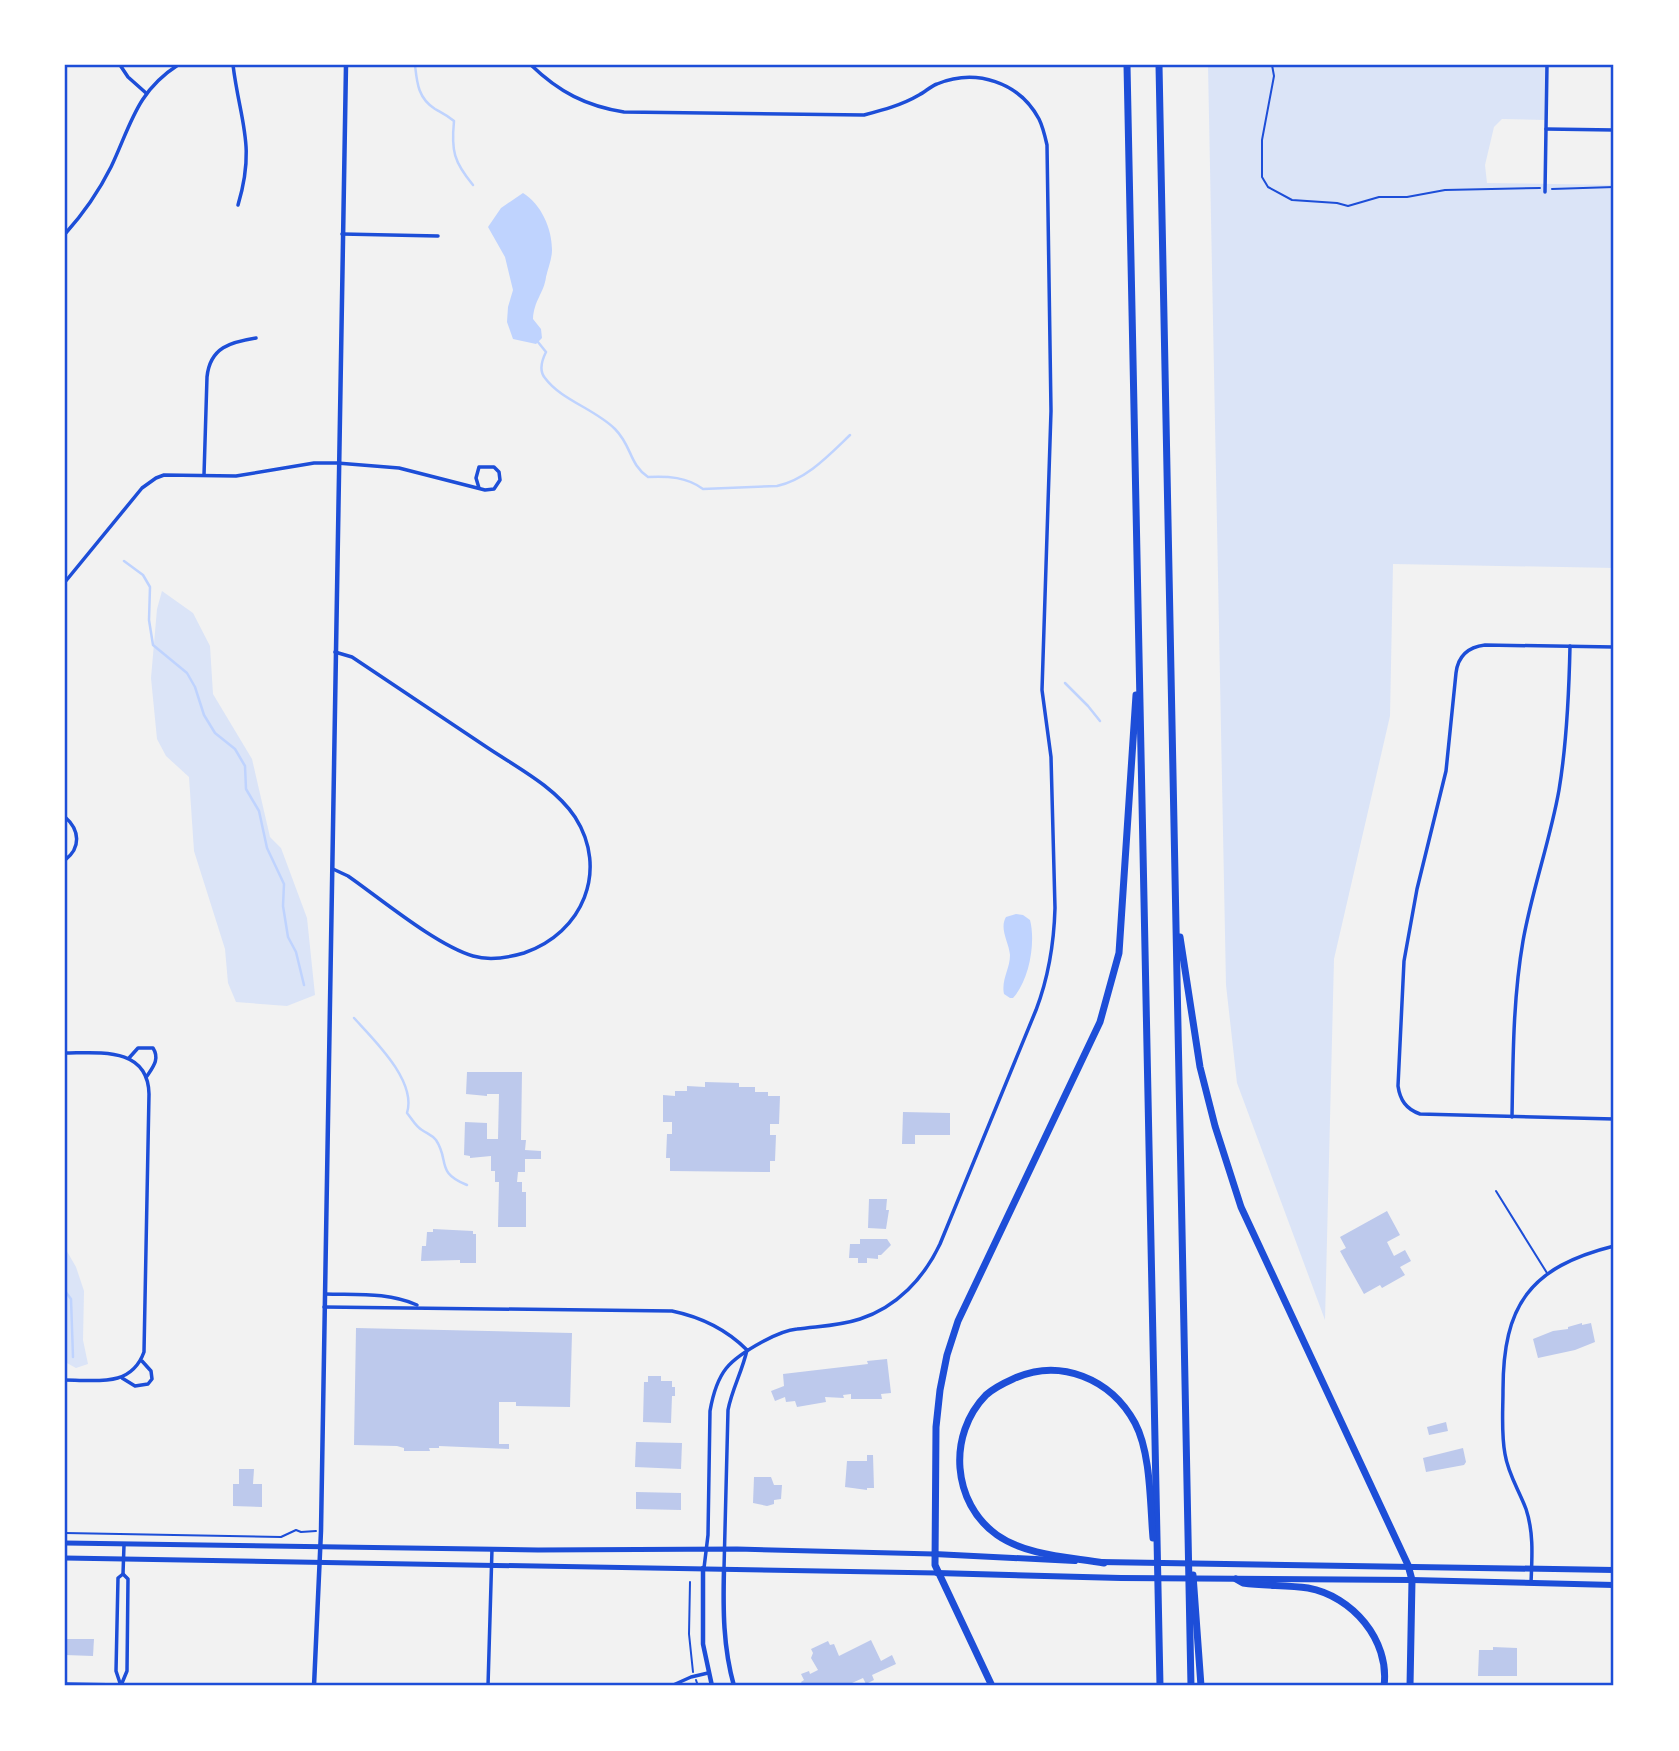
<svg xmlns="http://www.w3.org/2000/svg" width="1679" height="1751" font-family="'Alegreya Sans',sans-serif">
<rect width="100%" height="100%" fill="#f2f2f2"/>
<!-- green -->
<g fill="#dbe4f7">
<path d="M1208 65H1547L1546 120 1502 119 1494 127 1485 165 1487 183 1614 185V568L1393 564 1390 716 1334 959 1325 1320 1237 1083 1226 985Z"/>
<path d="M162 591 193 613 210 646 213 694 252 759 270 837 281 848 307 918 315 995 287 1006 236 1002 228 983 225 949 194 851 189 777 166 756 157 739 151 678 157 609Z"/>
<path d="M65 1248 76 1267 84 1291 83 1340 88 1364 76 1368 65 1362Z"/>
</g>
<!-- water -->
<g fill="#bfd3fe">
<path d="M523 193C541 204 552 228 552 250 552 259 548 268 546 277 544 293 534 300 533 319L541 329 542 338 536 344 513 339 507 322 508 307 513 290 505 257 488 227 501 208Z"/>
<path d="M1016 914 1023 915 1030 920C1036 943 1029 981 1013 998H1010L1004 994C1001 980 1010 969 1010 955 1009 942 999 929 1006 917Z"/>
</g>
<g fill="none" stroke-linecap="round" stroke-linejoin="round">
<!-- stream -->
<g stroke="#bfd3fe" stroke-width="2.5">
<path d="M387 65H389"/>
<path d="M415 65C417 83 418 98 435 109 442 113 447 115 454 121 451 151 454 162 473 185"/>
<path d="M538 342 546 352C542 360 539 371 545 378 561 400 595 409 615 429 632 446 629 464 648 477 668 476 687 477 703 489L777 486C807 479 828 456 850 435"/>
<path d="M124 561 143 575 150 587 149 620 153 645 187 673 195 687 204 715 215 733 235 749 245 766 246 789 259 811 267 848 284 884 283 906 288 937 296 952 304 985"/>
<path d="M1065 683 1088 706 1100 721"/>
<path d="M354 1018C374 1040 417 1081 407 1113 412 1119 416 1127 422 1130 428 1134 432 1135 436 1140 450 1161 435 1172 467 1185"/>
<path d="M65 1291 71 1299 73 1357"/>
</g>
</g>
<!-- building -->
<g fill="#bdc9ec">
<path d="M467 1072H522L521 1140H526L525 1150 541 1151V1159H525V1172H518L517 1182H522V1192H526V1227H498L499 1182H495V1171H491V1156L470 1158V1156L464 1155 465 1122 487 1123V1139H498L499 1094H487V1096L466 1094Z"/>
<path d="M705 1082 739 1083V1087H755V1092H768V1096H780L779 1124H770V1135H776L775 1161H770V1172L670 1171V1158H666L667 1134H672V1122H663V1095L675 1096V1091H687V1086L705 1087Z"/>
<path d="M903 1112 950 1113V1135H915V1144H902Z"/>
<path d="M869 1199H887L886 1210H889L886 1229 868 1228Z"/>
<path d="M1387 1211 1400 1235 1387 1242 1394 1256 1405 1250 1411 1261 1400 1267 1405 1275 1382 1288 1380 1285 1364 1294 1340 1251 1346 1248 1340 1237Z"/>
<path d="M433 1229 473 1231V1234H476V1263H460V1260L421 1261 422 1246H426L427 1232H433Z"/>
<path d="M860 1239H887L891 1245 881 1255H878V1259L867 1258V1263H858V1258H849L850 1244H860Z"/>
<path d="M1582 1323V1325L1591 1323 1595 1342 1575 1350 1538 1358 1533 1339 1553 1331 1568 1329V1327Z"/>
<path d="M356 1328 572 1333 570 1407 516 1406V1402H499V1444H509V1449L439 1446V1448H429L430 1451H404V1448L397 1446 354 1445Z"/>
<path d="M887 1359 891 1393 881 1394 882 1399H851V1394L843 1395 844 1398 825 1397 826 1402 797 1407 795 1401 786 1402 785 1397 775 1401 771 1391 784 1386 783 1374 868 1364 867 1361Z"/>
<path d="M648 1376H661V1381H672V1387H675V1396H672L671 1423 643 1422 644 1382H648Z"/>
<path d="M1446 1422 1448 1431 1429 1435 1427 1427Z"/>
<path d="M636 1442 682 1443 681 1469 635 1467Z"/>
<path d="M1463 1448 1466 1462 1464 1465 1426 1472 1423 1458Z"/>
<path d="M867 1455H873L874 1488H867V1490L845 1487 847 1461H867Z"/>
<path d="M239 1469H254L253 1484H262V1507L233 1506V1484H239Z"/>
<path d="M754 1477H771L774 1485H782L781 1499 774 1500V1504L767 1506 753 1503Z"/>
<path d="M636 1492 681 1493V1510L636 1509Z"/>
<path d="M65 1639H94L93 1656 65 1655Z"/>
<path d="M871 1640 881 1661 892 1655 896 1664 872 1675 874 1680 866 1684 863 1678 852 1683 854 1686H803L801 1682 804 1680 801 1674 809 1671 810 1674 818 1670 811 1658 813 1653 811 1649 828 1641 830 1645 834 1644 839 1656Z"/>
<path d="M1493 1647 1517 1648V1676H1478L1479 1650H1493Z"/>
</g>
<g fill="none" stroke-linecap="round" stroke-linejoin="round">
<!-- path -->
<g stroke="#1d4ed8" stroke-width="2">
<path d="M1272 65 1274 76 1262 140V177L1268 187 1292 200 1337 203 1348 206 1379 197H1407L1445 190 1540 188"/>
<path d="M1552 189 1614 187"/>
<path d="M65 1533 281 1537 296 1530 301 1532 316 1531"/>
<path d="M690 1582 689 1634 693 1672"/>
<path d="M696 1680 698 1686"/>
</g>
<!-- service -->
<path stroke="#1d4ed8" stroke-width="2" d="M1496 1191 1547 1273"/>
<!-- minor -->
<g stroke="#1d4ed8" stroke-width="3.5">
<path d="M120 65 128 77 146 93"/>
<path d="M233 65C240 122 256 145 238 205"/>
<path d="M531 65C559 92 586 106 624 112L864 115C883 110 902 105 919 95 925 92 931 86 937 84 976 68 1019 82 1039 119 1043 127 1045 136 1047 145L1051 411 1042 690 1051 757 1055 908C1054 943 1049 976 1036 1010L940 1244C924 1278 897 1307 860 1319 839 1326 819 1326 797 1329 785 1330 773 1336 762 1342 729 1360 717 1371 710 1411L708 1535 704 1568"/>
<path d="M1546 129 1614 130"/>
<path d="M1545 192 1547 65"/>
<path d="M65 234C83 214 99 191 111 167 131 125 136 92 178 65"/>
<path d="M342 234 438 236"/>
<path d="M204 475 207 377C210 347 231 342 256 338"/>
<path d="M65 582 142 488 156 478 164 475 236 476 314 463H337L399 468 485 490 494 489 500 480 499 472 494 467H479L476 478 479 488"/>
<path d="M1614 647 1485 645C1468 647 1458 656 1456 673L1446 771 1417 889 1404 961 1398 1086C1400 1100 1406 1109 1420 1114L1614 1119"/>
<path d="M65 817C80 830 81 848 65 860"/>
<path d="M333 869 348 876C381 899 436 945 473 956 490 961 507 958 524 953 583 933 609 870 575 817 555 787 518 768 488 748 443 718 397 687 352 657L335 652"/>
<path d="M65 1053C98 1053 148 1046 149 1094L144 1352C131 1388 96 1380 65 1380"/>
<path d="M129 1058 138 1048H153C160 1059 153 1067 147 1076"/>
<path d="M1512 1117C1513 1058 1513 999 1523 941 1532 890 1550 841 1559 790 1567 742 1569 694 1570 646"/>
<path d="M325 1294C357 1295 388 1292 417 1305"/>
<path d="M324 1307 672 1311C701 1317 726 1329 747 1350"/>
<path d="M122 1378 135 1386 148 1384 152 1379 151 1371 142 1361"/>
<path d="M724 1569 728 1410C732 1389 742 1372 747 1350"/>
<path d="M1531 1583C1532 1558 1534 1533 1526 1509 1519 1490 1508 1474 1505 1454 1501 1433 1503 1411 1503 1390 1503 1305 1530 1267 1614 1246"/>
<path d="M122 1683 127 1671 128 1579 123 1574"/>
<path d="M65 1684 121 1685"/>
<path d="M121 1686 116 1671 118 1578 123 1574 124 1545"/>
<path d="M488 1686 492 1549"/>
<path d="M671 1686 691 1677 708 1673"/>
</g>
<!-- tertiary -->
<g stroke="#1d4ed8" stroke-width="4.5">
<path d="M703 1568V1644L712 1686"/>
<path d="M724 1569C723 1609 723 1647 734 1686"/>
<path d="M314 1686 321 1531 346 65"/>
</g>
<!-- secondary -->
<g stroke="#1d4ed8" stroke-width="5">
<path d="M65 1543 538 1550 737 1549 934 1554"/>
<path d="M65 1558 937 1573"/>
</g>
<!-- primary -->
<g stroke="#1d4ed8" stroke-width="6">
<path d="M934 1554 1075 1561"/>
<path d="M1100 1562 1614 1570"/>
<path d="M937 1573 1121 1578 1412 1580 1614 1585"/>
</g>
<!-- motorway -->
<g stroke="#1d4ed8" stroke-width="7">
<path d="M1127 65 1160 1686"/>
<path d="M1159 65 1191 1686"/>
<path d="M1180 937 1200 1067 1215 1126 1241 1207 1408 1565 1412 1580 1410 1686"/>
<path d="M1104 1563C1070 1557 1027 1556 997 1535 952 1503 947 1435 986 1395 994 1388 1004 1383 1013 1379 1060 1357 1111 1379 1135 1423 1151 1453 1150 1504 1153 1538"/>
<path d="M1193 1575 1201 1686"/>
<path d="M1236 1579 1243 1583C1264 1586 1286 1585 1308 1588 1352 1596 1390 1640 1384 1686"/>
<path d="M992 1686 935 1565 936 1427 940 1390 947 1355 958 1321 1100 1022 1119 953 1136 695"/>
</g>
</g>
<!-- border -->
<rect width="1679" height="1751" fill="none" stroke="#ffffff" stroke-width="133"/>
<rect x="66" y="66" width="1546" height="1618" fill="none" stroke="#1d4ed8" stroke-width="2.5"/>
</svg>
